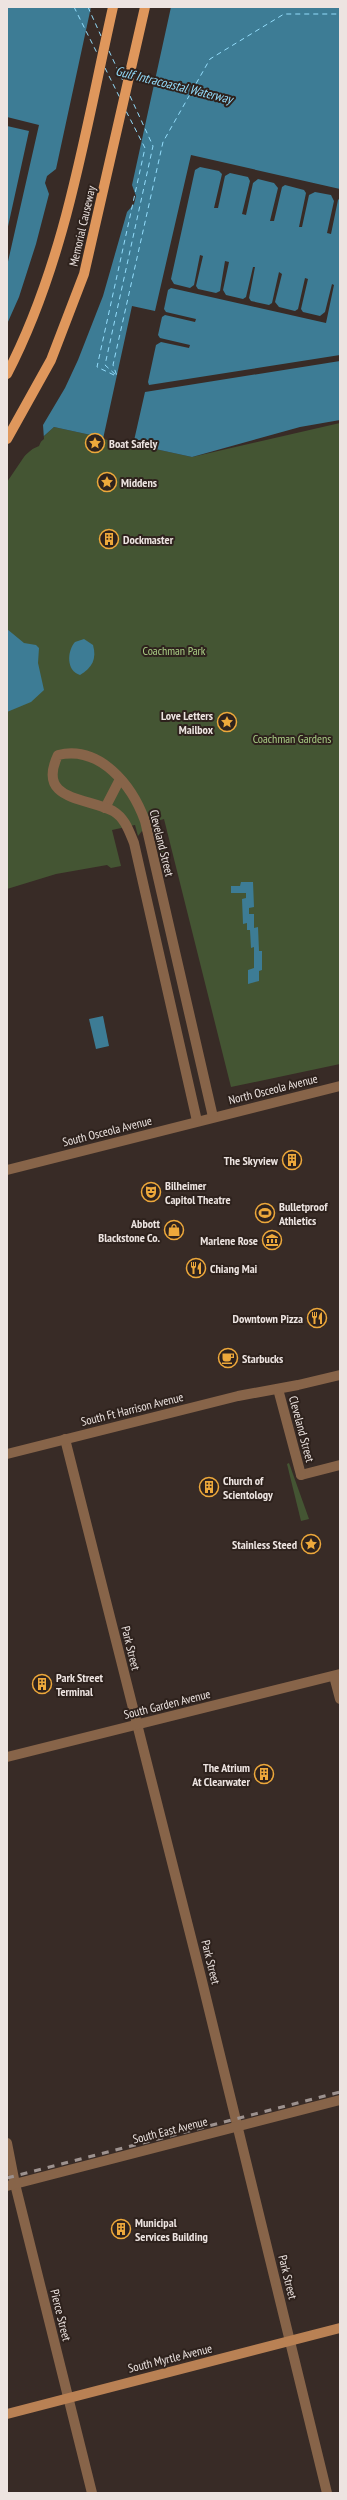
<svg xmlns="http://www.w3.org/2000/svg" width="347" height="2500" font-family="'PT Sans Narrow',sans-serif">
<rect width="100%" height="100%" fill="#382b26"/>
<!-- green -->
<g fill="#453">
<path d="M340 423V1064L231 1087 164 819 157 821 167 861H161L151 822 143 823 146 835 142 831 138 836 135 825 112 830 121 866 111 868 107 865 56 874 7 889V482L28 451 39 446 43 437 54 427 192 457Z"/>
<path d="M289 1463 309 1519 301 1521 287 1464Z"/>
</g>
<!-- water -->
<g fill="#3d7c95">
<path d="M7 7H340V420L300 427 192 457 54 427 7 469Z"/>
<path d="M7 629 24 643 36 645 39 648 38 663 44 690 31 702 7 712Z"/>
<path d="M84 639 93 645C97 659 92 668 80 675 66 671 67 651 75 642Z"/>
<path d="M241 882H253L254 907 249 908V914H254V928L258 927 259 951H262V970L259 971V981L248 984V970L254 968V947L251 948 250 930H247V923L243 924 242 899 246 898V893H231V886H240Z"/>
<path d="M103 1016 109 1046 96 1049 89 1019Z"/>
</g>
<!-- pier -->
<g fill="#382b26">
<path d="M91 7H171L132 185 136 196 134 204 127 212 103 296 78 360 65 388 43 425 44 439 7 471V324L19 297 36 244 49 194 45 183 47 176 56 169Z"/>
<path d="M7 117 39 125 7 266V231L29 131 7 126Z"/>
<path d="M191 155 340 189V198L338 200 331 234 327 233 334 201 331 195 315 192 309 195 302 227H299L306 193 304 190 285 185 282 187 274 221H270L278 188 274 183 258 179 253 183 246 215 242 214 250 181 248 177 230 173 225 176 218 208H214L222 174 219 171 200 167 195 170 171 279 174 284 190 288 194 285 200 255 203 256 196 286 198 289 216 293 220 291 225 261 229 262 223 290 226 295 243 299 246 297 253 267H255L249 298 251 301 269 305 272 303 279 272 282 274 275 302 279 307 295 311 298 309 305 278 308 279 301 309 303 312 320 316 325 312 332 284 334 285 326 323 171 288 168 290 164 309 166 312 196 319 195 322 165 315 162 317 158 335 160 338 190 345 189 348 161 342 156 345 148 382 149 385 340 355V361L145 392 133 445 103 439 132 306 155 311Z"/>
</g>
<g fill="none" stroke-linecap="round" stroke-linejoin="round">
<!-- ferry -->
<g stroke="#93dcfb" stroke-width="1" stroke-dasharray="5 4" stroke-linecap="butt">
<path d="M74 7 98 55"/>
<path d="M88 7 101 36"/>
<path d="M109 51 123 81"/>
<path d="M105 68 120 98"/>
<path d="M130 96 153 146 105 365 117 376 113 365 163 142 210 59 284 14H340"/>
<path d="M114 375 97 367 145 148 126 111"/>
</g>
<!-- minor -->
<g stroke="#876449" stroke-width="10">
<path d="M7 1170 340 1086"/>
<path d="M65 1439 201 1977 327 2493"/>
<path d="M301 1475 340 1465"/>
<path d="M7 1757 340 1674"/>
<path d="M7 2143 15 2184 92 2493"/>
<path d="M7 2186 340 2100"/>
</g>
<!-- tertiary -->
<g stroke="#876449" stroke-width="10">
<path d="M105 808 120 779"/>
<path d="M197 1121 134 843C129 831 125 818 113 811 86 797 36 801 58 755 100 745 132 785 145 821L213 1117"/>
<path d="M278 1389 301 1475"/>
<path d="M7 1454 238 1396 298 1385 340 1375"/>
<path d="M334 1676 340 1699"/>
</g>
<!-- secondary -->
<path stroke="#b98154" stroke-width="10" d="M7 2414 340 2328"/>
<!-- primary -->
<g stroke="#df975c" stroke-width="10">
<path d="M7 374C66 260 85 131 113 7"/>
<path d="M7 439 51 360 84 274 145 7"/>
</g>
<!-- rail -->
<path stroke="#9d928f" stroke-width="3" stroke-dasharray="7 7" stroke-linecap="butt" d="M7 2178 340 2092"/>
</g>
<!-- icons -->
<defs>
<g id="sight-ring" transform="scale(1)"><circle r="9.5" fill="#2e221d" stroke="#eda83b" stroke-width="1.5"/><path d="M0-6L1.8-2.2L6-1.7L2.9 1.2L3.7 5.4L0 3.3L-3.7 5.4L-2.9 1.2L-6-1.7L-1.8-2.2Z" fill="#eda83b"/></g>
<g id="building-ring" transform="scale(1)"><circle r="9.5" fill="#2e221d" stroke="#eda83b" stroke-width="1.5"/><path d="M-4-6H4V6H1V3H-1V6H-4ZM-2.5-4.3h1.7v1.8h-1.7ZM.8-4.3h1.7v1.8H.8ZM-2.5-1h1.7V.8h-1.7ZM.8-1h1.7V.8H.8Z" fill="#eda83b"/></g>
<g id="theatre-ring" transform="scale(1)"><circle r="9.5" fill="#2e221d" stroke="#eda83b" stroke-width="1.5"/><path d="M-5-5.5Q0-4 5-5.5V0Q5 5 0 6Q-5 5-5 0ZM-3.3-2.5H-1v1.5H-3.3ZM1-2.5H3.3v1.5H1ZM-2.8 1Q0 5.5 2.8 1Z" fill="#eda83b"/></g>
<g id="stadium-ring" transform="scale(1)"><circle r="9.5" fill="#2e221d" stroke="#eda83b" stroke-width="1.5"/><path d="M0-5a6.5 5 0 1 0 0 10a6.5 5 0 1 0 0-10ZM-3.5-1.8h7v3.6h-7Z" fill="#eda83b"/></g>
<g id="shop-ring" transform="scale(1)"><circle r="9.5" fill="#2e221d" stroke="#eda83b" stroke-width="1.5"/><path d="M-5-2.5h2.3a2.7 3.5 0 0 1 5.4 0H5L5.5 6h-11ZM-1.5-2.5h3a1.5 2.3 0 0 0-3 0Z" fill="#eda83b"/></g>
<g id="museum-ring" transform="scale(1)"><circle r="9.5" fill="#2e221d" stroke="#eda83b" stroke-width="1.5"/><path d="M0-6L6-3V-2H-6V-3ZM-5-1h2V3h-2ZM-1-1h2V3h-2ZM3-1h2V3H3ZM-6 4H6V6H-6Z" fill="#eda83b"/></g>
<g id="restaurant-ring" transform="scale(1)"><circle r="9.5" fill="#2e221d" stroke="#eda83b" stroke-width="1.5"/><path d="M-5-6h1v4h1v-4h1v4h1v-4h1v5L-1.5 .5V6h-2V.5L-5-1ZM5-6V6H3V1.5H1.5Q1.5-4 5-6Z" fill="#eda83b"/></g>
<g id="cafe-ring" transform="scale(1)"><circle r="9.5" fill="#2e221d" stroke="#eda83b" stroke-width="1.5"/><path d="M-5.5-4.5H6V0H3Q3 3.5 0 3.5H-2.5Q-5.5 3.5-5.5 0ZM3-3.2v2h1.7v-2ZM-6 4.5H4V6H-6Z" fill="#eda83b"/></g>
</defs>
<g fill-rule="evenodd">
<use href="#sight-ring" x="95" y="443"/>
<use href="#sight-ring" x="107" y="482"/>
<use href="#building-ring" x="109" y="539"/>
<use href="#sight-ring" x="227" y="722"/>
<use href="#building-ring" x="292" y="1160"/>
<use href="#theatre-ring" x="151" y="1192"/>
<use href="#stadium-ring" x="265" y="1213"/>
<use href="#shop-ring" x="174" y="1230"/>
<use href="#museum-ring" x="272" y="1240"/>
<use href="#restaurant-ring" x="196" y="1268"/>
<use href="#restaurant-ring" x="317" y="1318"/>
<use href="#cafe-ring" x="228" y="1358"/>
<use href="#building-ring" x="209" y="1487"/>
<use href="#sight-ring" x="311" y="1544"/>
<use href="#building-ring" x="42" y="1684"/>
<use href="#building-ring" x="264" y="1774"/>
<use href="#building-ring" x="121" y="2229"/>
</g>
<g text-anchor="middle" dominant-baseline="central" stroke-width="4" stroke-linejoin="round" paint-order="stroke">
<!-- street labels -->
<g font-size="12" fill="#ede4e1" stroke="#2e221d">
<text transform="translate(82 226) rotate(-77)">Memorial Causeway</text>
<text transform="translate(162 843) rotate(76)">Cleveland Street</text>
<text transform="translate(273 1089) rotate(-14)">North Osceola Avenue</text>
<text transform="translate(107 1131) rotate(-14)">South Osceola Avenue</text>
<text transform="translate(132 1409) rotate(-14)">South Ft Harrison Avenue</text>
<text transform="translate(302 1429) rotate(75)">Cleveland Street</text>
<text transform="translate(131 1648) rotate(76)">Park Street</text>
<text transform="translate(167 1704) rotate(-14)">South Garden Avenue</text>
<text transform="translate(211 1962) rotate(76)">Park Street</text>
<text transform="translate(170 2130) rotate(-14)">South East Avenue</text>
<text transform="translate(288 2277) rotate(76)">Park Street</text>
<text transform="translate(61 2315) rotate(76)">Pierce Street</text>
<text transform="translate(170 2358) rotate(-14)">South Myrtle Avenue</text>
</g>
<!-- poi labels -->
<g font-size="12" font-weight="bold" fill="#ede4e1" stroke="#2e221d" text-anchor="start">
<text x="109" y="443">Boat Safely</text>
<text x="121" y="482">Middens</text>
<text x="123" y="539">Dockmaster</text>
<text x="213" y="715" text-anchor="end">Love Letters<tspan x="213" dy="14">Mailbox</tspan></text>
<text x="278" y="1160" text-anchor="end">The Skyview</text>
<text x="165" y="1185">Bilheimer<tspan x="165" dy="14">Capitol Theatre</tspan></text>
<text x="279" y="1206">Bulletproof<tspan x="279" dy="14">Athletics</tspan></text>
<text x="160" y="1223" text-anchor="end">Abbott<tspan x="160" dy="14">Blackstone Co.</tspan></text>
<text x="258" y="1240" text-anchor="end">Marlene Rose</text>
<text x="210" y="1268">Chiang Mai</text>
<text x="303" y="1318" text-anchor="end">Downtown Pizza</text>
<text x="242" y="1358">Starbucks</text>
<text x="223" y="1480">Church of<tspan x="223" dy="14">Scientology</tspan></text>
<text x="297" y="1544" text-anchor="end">Stainless Steed</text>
<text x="56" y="1677">Park Street<tspan x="56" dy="14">Terminal</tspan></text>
<text x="250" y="1767" text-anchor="end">The Atrium<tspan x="250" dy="14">At Clearwater</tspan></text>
<text x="135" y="2222">Municipal<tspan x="135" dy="14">Services Building</tspan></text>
</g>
<!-- park labels -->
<g font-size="12" fill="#aace85" stroke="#2e221d">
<text x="174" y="650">Coachman Park</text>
<text x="292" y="738">Coachman Gardens</text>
</g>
<!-- water labels -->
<g font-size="13" font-style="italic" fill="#93dcfb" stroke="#2e221d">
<text transform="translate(174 85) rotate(14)">Gulf Intracoastal Waterway</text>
</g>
</g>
<!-- border -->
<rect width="347" height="2500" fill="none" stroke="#ede4e1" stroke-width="16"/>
</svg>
